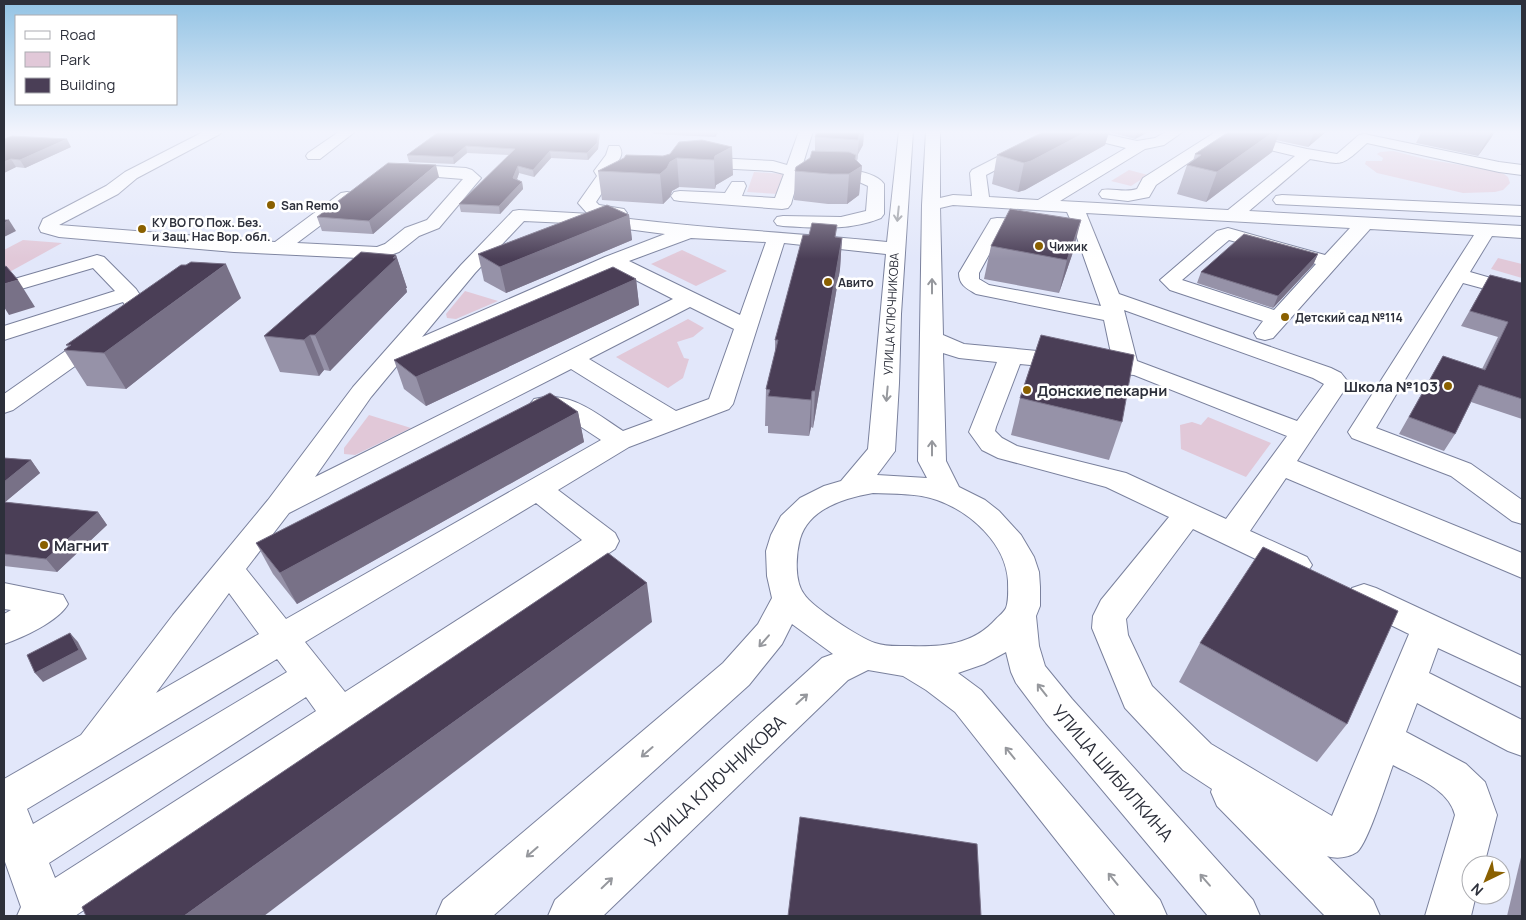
<svg xmlns="http://www.w3.org/2000/svg" width="1526" height="920" font-family="Manrope,sans-serif">
<rect width="100%" height="100%" fill="#e2e7fa"/>
<!-- green -->
<g fill="#e1c8d8">
<path d="M1393 151 1425 159 1490 170 1504 174 1508 177 1510 183 1503 190 1495 192 1463 193 1377 173 1365 164 1366 161H1382L1383 158 1377 154 1380 152Z"/>
<path d="M1129 170 1148 175 1131 186 1111 181Z"/>
<path d="M754 172 784 174 778 194 747 192Z"/>
<path d="M23 240 62 243 4 275V250Z"/>
<path d="M682 250 727 271 696 286 651 264Z"/>
<path d="M1498 258 1522 264V278L1491 269Z"/>
<path d="M465 291 498 301 456 319 447 318 446 314Z"/>
<path d="M688 319 704 328 693 337 677 342 684 358 689 359 683 378 668 388 616 357Z"/>
<path d="M369 415 411 428 355 455 344 454V448Z"/>
<path d="M1208 417 1271 443 1246 477 1181 449 1180 425 1192 422 1201 425Z"/>
</g>
<g fill="none" stroke-linecap="round" stroke-linejoin="round">
<!-- minor casing -->
<g stroke="#7a819d" stroke-width="2">
<g id="minor">
<path d="M205 131H222L220 134 137 178 118 194 59 225 275 242 341 193 347 192 353 193 356 197 353 201 297 243 377 247 385 244 405 228 427 220 463 179 401 174 395 172 393 169 395 166 401 164 466 168 472 170 481 178 439 228 419 236 399 252 379 259 234 252 59 237 41 232 39 228 43 219 106 186 125 172Z"/>
<path d="M340 131H356L320 159H308L306 156 308 153Z"/>
<path d="M799 131H813L802 167C823 169 872 166 884 184V214L881 218C849 231 817 228 783 226L777 225 774 221 777 217 783 216 841 217 866 211 868 186 857 181 799 176 791 204 788 208 782 209 680 201 674 200 671 196 674 192 680 191 725 193 732 182H744L746 186 742 196 775 198 784 174 772 171 696 167 690 165 688 162 690 159 696 157 773 161 787 165Z"/>
<path d="M899 131H913L901 314 899 383 895 451 877 475 927 478 918 461 922 205 926 131H940V198L953 195 972 196 970 173 972 170 1048 131H1066L1064 134 986 175 989 197 1038 200 1126 148 1070 134 1068 131H1092L1137 141 1155 138 1167 131H1184L1164 145 1145 149 1060 201 1228 210 1295 156 1223 139 1156 185 1149 197 1128 201 1102 198 1099 194 1102 190C1113 188 1125 193 1137 189L1143 178 1217 131H1226L1307 149 1337 154 1359 135 1364 134 1499 162 1522 165V175L1499 172 1367 143C1340 167 1345 165 1310 159L1249 211 1522 226V238L1492 236 1470 272 1522 287V299L1463 283 1376 428 1471 464 1522 500V524L1512 521 1451 476 1352 438 1348 432 1474 235 1370 229 1273 338 1265 340 1257 338 1254 333 1263 321 1170 290 1160 280 1217 231 1228 228 1325 255 1350 228 1086 213 1119 294 1331 368 1341 373 1349 383 1297 461 1522 553V578L1286 478 1250 531 1307 557 1312 565 1307 573 1296 577 1285 573 1193 529 1126 619 1128 635 1152 686 1211 744 1332 816 1409 634 1352 606 1348 597 1352 588 1364 584 1376 588 1522 656V687L1438 648 1429 673 1522 720V756L1508 751 1417 703 1406 732 1466 764 1485 782 1497 815 1484 865H1471V895H1476L1471 916H1425L1455 815C1449 789 1415 777 1393 765 1387 781 1368 843 1357 852 1348 858 1336 859 1327 856L1373 900 1380 916H1325L1217 806 1211 792 1212 789 1183 770 1125 708 1092 628 1093 616 1101 600 1169 517 1106 487 998 458 982 450 969 432 997 362 959 358 943 353 946 461 959 487 985 500 999 511 1021 535 1034 557 1039 572 1040 587V606L1036 616 1039 646 1045 666 1072 699 1253 900 1260 916H1208L1046 723 1016 683 1011 672 1006 652 984 664 958 673 981 690 1160 900 1167 916H1116L955 712 926 690 903 676 868 670 848 680 603 916H548L555 900 822 658 833 654 792 624 782 644 749 685 493 916H436L443 900 723 663 758 624 772 598 767 576 766 551 771 535 781 516 800 498 824 486 841 481 868 449 886 254 784 243 733 404 729 409 629 447 558 490 615 533 619 541 615 549 75 916H17L21 907 4 859V779L81 735 173 615 268 500 353 387 461 265 513 211 519 210 591 214 587 213 578 203 597 176 594 171 606 155 609 146H619C626 156 616 163 610 171L613 176 596 202 599 205 624 209 627 213 621 218C709 229 798 233 887 242ZM953 205 1067 212 1071 221 997 218 991 219 959 273C959 285 966 288 976 294L1104 320 1112 358 964 344 943 335 940 208ZM524 221 589 224 665 234 605 257 422 337 475 273ZM1003 229 1075 232 1101 306 989 285 979 279V273ZM691 238 766 242 740 315 629 261ZM1229 240 1316 264 1274 310 1182 280ZM612 268 673 299 315 477 371 397 400 362ZM690 307 734 329 709 399 676 411 589 359ZM1124 310 1313 378 1324 384 1297 421 1137 361ZM1020 364 1134 375 1287 436 1226 519 1126 473 1017 446 1002 438 995 431 996 427ZM571 369 653 420 623 431C594 412 570 390 534 399L530 404 534 409 560 413 601 440 286 619 246 569 289 513ZM873 493C894 494 917 493 937 500 971 512 1006 544 1008 581 1008 589 1009 600 1006 608 1004 612 999 616 996 619 973 645 942 647 909 646 898 646 886 647 875 643 860 638 812 607 804 594 794 581 796 554 800 539 809 508 845 498 873 493ZM536 503 582 540 345 692 305 642ZM229 593 259 634 156 693ZM277 659 287 672 33 824 27 809ZM306 697 316 711 55 878 49 863Z"/>
<path d="M1282 195 1522 206V216L1276 204 1273 200 1276 196Z"/>
<path d="M97 255 104 257 136 289 150 310 147 315 13 410 4 413V394L127 308 123 302 4 340V326L115 291 93 268 4 294V282Z"/>
<path d="M4 583 63 595 68 604C59 621 22 638 4 644V614L11 610 4 609Z"/>
</g>
</g>
<!-- minor -->
<use href="#minor" fill="#fff" fill-rule="evenodd"/>
</g>
<!-- wall -->
<g fill="#9692a8">
<path d="M440 131H614L613 132H600L598 149 588 160 551 158 534 177 519 173 517 179 522 182 523 189 500 214 461 212 459 204 509 155 467 153 454 164 409 162 407 155Z"/>
<path d="M653 131H719L715 137 654 134Z"/>
<path d="M864 131 863 145 858 154 857 161 862 166 859 195 847 204H828L794 200 795 171 810 158 815 151V137Z"/>
<path d="M1045 131H1150L1135 139 1109 132 1105 145 1025 190 1018 192 992 184 997 155Z"/>
<path d="M1230 131H1327L1308 147 1276 140 1272 152 1206 202 1177 194 1187 165 1193 161 1195 154Z"/>
<path d="M1422 131H1495L1491 138 1478 156 1416 143Z"/>
<path d="M4 139 71 147 25 168 16 167 4 173Z"/>
<path d="M702 140 733 175 716 185 715 189 679 187 672 191 670 197 663 204 602 200 598 171 663 156 670 154Z"/>
<path d="M439 177 373 234 322 231 317 217Z"/>
<path d="M629 215 632 240 506 293 484 281 478 254Z"/>
<path d="M836 237 842 238 840 269 813 428 811 427 809 436 768 433V426H765L766 389 775 352V340Z"/>
<path d="M991 246 1073 252 1059 293 984 279Z"/>
<path d="M1318 254 1313 265 1273 308 1197 283 1201 272Z"/>
<path d="M396 255 407 288H406L407 292 330 371 324 370 319 376 280 372 264 336Z"/>
<path d="M1490 275 1522 283V419L1471 402 1455 434 1444 451 1399 434 1443 356 1482 369 1498 337 1461 326Z"/>
<path d="M636 279 639 305 426 406 404 389 394 360Z"/>
<path d="M241 298 126 389 87 386 64 350 68 347 66 345Z"/>
<path d="M1020 398 1122 422 1109 460 1011 435Z"/>
<path d="M578 412 584 442 297 604 273 574 256 543Z"/>
<path d="M4 458 31 460 40 473 5 502 98 512 107 525 57 572 4 566Z"/>
<path d="M1200 643 1347 724 1317 762 1179 682Z"/>
<path d="M1522 853V916H1507Z"/>
</g>
<!-- shaded-wall -->
<g fill="#787187">
<path d="M599 131H600L598 149 588 160 587 153Z"/>
<path d="M715 131H719L715 137Z"/>
<path d="M860 131H864L863 145 858 154 856 168Z"/>
<path d="M1088 131H1109L1105 145 1025 190 1018 192 1024 163Z"/>
<path d="M1138 131H1150L1135 139Z"/>
<path d="M1275 131H1280L1272 152 1206 202 1217 172Z"/>
<path d="M1315 131H1327L1308 147Z"/>
<path d="M1492 131H1495L1491 138 1478 156Z"/>
<path d="M67 139 71 147 25 168 20 160Z"/>
<path d="M466 146 467 153 454 164 453 157Z"/>
<path d="M732 147 733 175 716 185 715 189 714 160 715 156Z"/>
<path d="M550 151 551 158 534 177 533 170Z"/>
<path d="M856 155 855 170 862 166 859 195 847 204 849 174Z"/>
<path d="M677 158 679 187 672 191 670 197 663 204 660 174 670 162Z"/>
<path d="M11 159 16 167 4 173V162Z"/>
<path d="M436 165 439 177 373 234 369 221Z"/>
<path d="M518 166 519 173 515 185 513 178Z"/>
<path d="M522 182 523 189 500 214 499 206Z"/>
<path d="M629 215 632 240 506 293 500 267Z"/>
<path d="M9 220 16 231 4 237V223Z"/>
<path d="M1081 220 1073 252 1059 293 1067 260Z"/>
<path d="M842 238 840 269 813 428 815 391Z"/>
<path d="M1318 254 1313 265 1273 308 1278 296Z"/>
<path d="M396 255 407 288H406L407 292 330 371 315 335Z"/>
<path d="M226 264 241 298 126 389 104 353Z"/>
<path d="M636 279 639 305 426 406 416 377Z"/>
<path d="M18 280 35 307 9 315 4 307V284Z"/>
<path d="M310 335 324 370 319 376 304 340Z"/>
<path d="M812 391 811 427 809 436 811 400Z"/>
<path d="M578 412 584 442 297 604 280 573Z"/>
<path d="M31 460 40 473 4 503V482Z"/>
<path d="M98 512 107 525 57 572 46 559Z"/>
<path d="M647 583 652 622 264 916H184Z"/>
<path d="M70 633 78 642 87 659 43 682 35 673Z"/>
</g>
<!-- building -->
<g fill="#4a3e56" stroke="#787187">
<path d="M440 131H599L597 143 587 153 550 151 533 170 518 166 513 178 522 182 499 206 459 204 515 149 466 146 453 157 407 155Z"/>
<path d="M817 131H860L858 140 815 137Z"/>
<path d="M1045 131H1088L1031 161 1024 163 997 155Z"/>
<path d="M1230 131H1275L1217 172 1187 165 1201 155 1195 154Z"/>
<path d="M12 136 67 139 20 160 11 159 4 162V139Z"/>
<path d="M702 140 732 147 715 156 714 160 677 158 670 162 667 168 660 174 598 171 624 158 626 155 663 156 670 154 679 142Z"/>
<path d="M812 151 849 152 856 155 855 159 862 166 849 174H830L795 171 796 167 810 158Z"/>
<path d="M388 163 436 165 369 221 317 217Z"/>
<path d="M607 205 629 215 500 267 478 254Z"/>
<path d="M1010 209 1081 220 1067 260 991 246Z"/>
<path d="M4 220H9L4 223Z"/>
<path d="M812 223 837 225 835 237 842 238 815 391H812L811 400 768 396 770 390 766 389 778 340H775L803 235H809Z"/>
<path d="M1244 234 1318 254 1278 296 1201 272Z"/>
<path d="M361 252 396 255 393 258H397L315 335H310L304 340 264 336Z"/>
<path d="M191 262 226 264 104 353 64 350 71 345H66L181 265H186Z"/>
<path d="M6 266 18 280 4 284V267Z"/>
<path d="M613 267 636 279 416 377 394 360Z"/>
<path d="M1490 275 1522 283V399L1479 385 1455 434 1409 417 1443 356 1485 370 1508 322 1470 311Z"/>
<path d="M1041 335 1134 355 1122 422 1020 398Z"/>
<path d="M550 393 578 412 280 573 256 543Z"/>
<path d="M4 458 31 460 4 482Z"/>
<path d="M4 502 98 512 46 559 4 554Z"/>
<path d="M1263 547 1398 611 1347 724 1200 643Z"/>
<path d="M608 553 647 583 184 916H86L82 907Z"/>
<path d="M70 633 79 650 35 673 27 655Z"/>
<path d="M800 817 977 844 981 916H788Z"/>
</g>
<!-- one-way arrows -->
<defs><path id="oneway-shaft" d="M-6 0H5M1.5-3L5.5 0L1.5 3" fill="none" stroke-width="1.6" stroke-linecap="round" stroke-linejoin="round" transform="scale(1.25)"/></defs>
<g stroke="#96989d">
<use href="#oneway-shaft" transform="translate(898 214) rotate(96)"/>
<use href="#oneway-shaft" transform="translate(932 286) rotate(-90)"/>
<use href="#oneway-shaft" transform="translate(887 394) rotate(95)"/>
<use href="#oneway-shaft" transform="translate(932 448) rotate(-90)"/>
<use href="#oneway-shaft" transform="translate(764 641) rotate(131)"/>
<use href="#oneway-shaft" transform="translate(1042 690) rotate(-128)"/>
<use href="#oneway-shaft" transform="translate(802 699) rotate(-42)"/>
<use href="#oneway-shaft" transform="translate(647 752) rotate(139)"/>
<use href="#oneway-shaft" transform="translate(1010 753) rotate(-129)"/>
<use href="#oneway-shaft" transform="translate(532 852) rotate(139)"/>
<use href="#oneway-shaft" transform="translate(1113 879) rotate(-129)"/>
<use href="#oneway-shaft" transform="translate(1205 880) rotate(-131)"/>
<use href="#oneway-shaft" transform="translate(607 883) rotate(-44)"/>
</g>
<!-- sky -->
<linearGradient id="sky" x2="0" y2="1"><stop stop-color="#92c3e4"/><stop offset="0.51" stop-color="#f2f4fd"/><stop offset="1" stop-color="#f2f4fd" stop-opacity="0"/></linearGradient>
<rect width="1526" height="259" fill="url(#sky)"/>
<!-- markers -->
<g fill="#8a6000" stroke="#fff" stroke-width="2">
<circle cx="271" cy="205" r="5"/>
<circle cx="142" cy="229" r="5"/>
<circle cx="1039" cy="246" r="5"/>
<circle cx="828" cy="282" r="5"/>
<circle cx="1285" cy="317" r="5"/>
<circle cx="1448" cy="386" r="5"/>
<circle cx="1027" cy="390" r="5"/>
<circle cx="44" cy="545" r="5"/>
</g>
<g text-anchor="middle" dominant-baseline="central" stroke-width="5" stroke-linejoin="round" paint-order="stroke">
<!-- far-poi labels -->
<g font-size="12" font-weight="bold" fill="#2d303b" stroke="#fff" text-anchor="start">
<text x="281" y="205">San Remo</text>
<text x="152" y="222">КУ ВО ГО Пож. Без.<tspan x="152" dy="14">и Защ. Нас Вор. обл.</tspan></text>
<text x="1049" y="246">Чижик</text>
<text x="838" y="282">Авито</text>
<text x="1295" y="317">Детский сад №114</text>
</g>
<!-- far-street labels -->
<g font-size="12" fill="#2d303b" stroke="#fff">
<text transform="translate(891 314) rotate(-87)">УЛИЦА КЛЮЧНИКОВА</text>
</g>
<!-- poi labels -->
<g font-size="15" font-weight="bold" fill="#2d303b" stroke="#fff" text-anchor="start">
<text x="1438" y="386" text-anchor="end">Школа №103</text>
<text x="1037" y="390">Донские пекарни</text>
<text x="54" y="545">Магнит</text>
</g>
<!-- near-street labels -->
<g font-size="18" fill="#2d303b" stroke="#fff">
<text transform="translate(1113 773) rotate(49)">УЛИЦА ШИБИЛКИНА</text>
<text transform="translate(715 781) rotate(-43)">УЛИЦА КЛЮЧНИКОВА</text>
</g>
</g>
<!-- border -->
<rect width="1526" height="920" fill="none" stroke="#2d303b" stroke-width="10"/>
<!-- legend -->
<rect x="15" y="15" width="162" height="90" fill="#ffffff" stroke="#abacb1"/>
<rect x="25" y="31" width="25" height="8" fill="#ffffff" stroke="#abacb1"/>
<text x="60" y="40" font-size="15" fill="#2d303b">Road</text>
<rect x="25" y="52" width="25" height="15" fill="#e1c8d8" stroke="#abacb1"/>
<text x="60" y="65" font-size="15" fill="#2d303b">Park</text>
<rect x="25" y="78" width="25" height="15" fill="#4a3e56" stroke="#abacb1"/>
<text x="60" y="90" font-size="15" fill="#2d303b">Building</text>
<!-- north arrow -->
<g transform="translate(1486 880) rotate(223)"><circle r="24" fill="#ffffff" stroke="#abacb1"/>
<path d="M0-4L9 19L0 12L-9 19Z" fill="#8a6000"/>
<text y="-8" font-size="14" font-weight="bold" text-anchor="middle" fill="#2d303b">N</text>
</g>
</svg>
